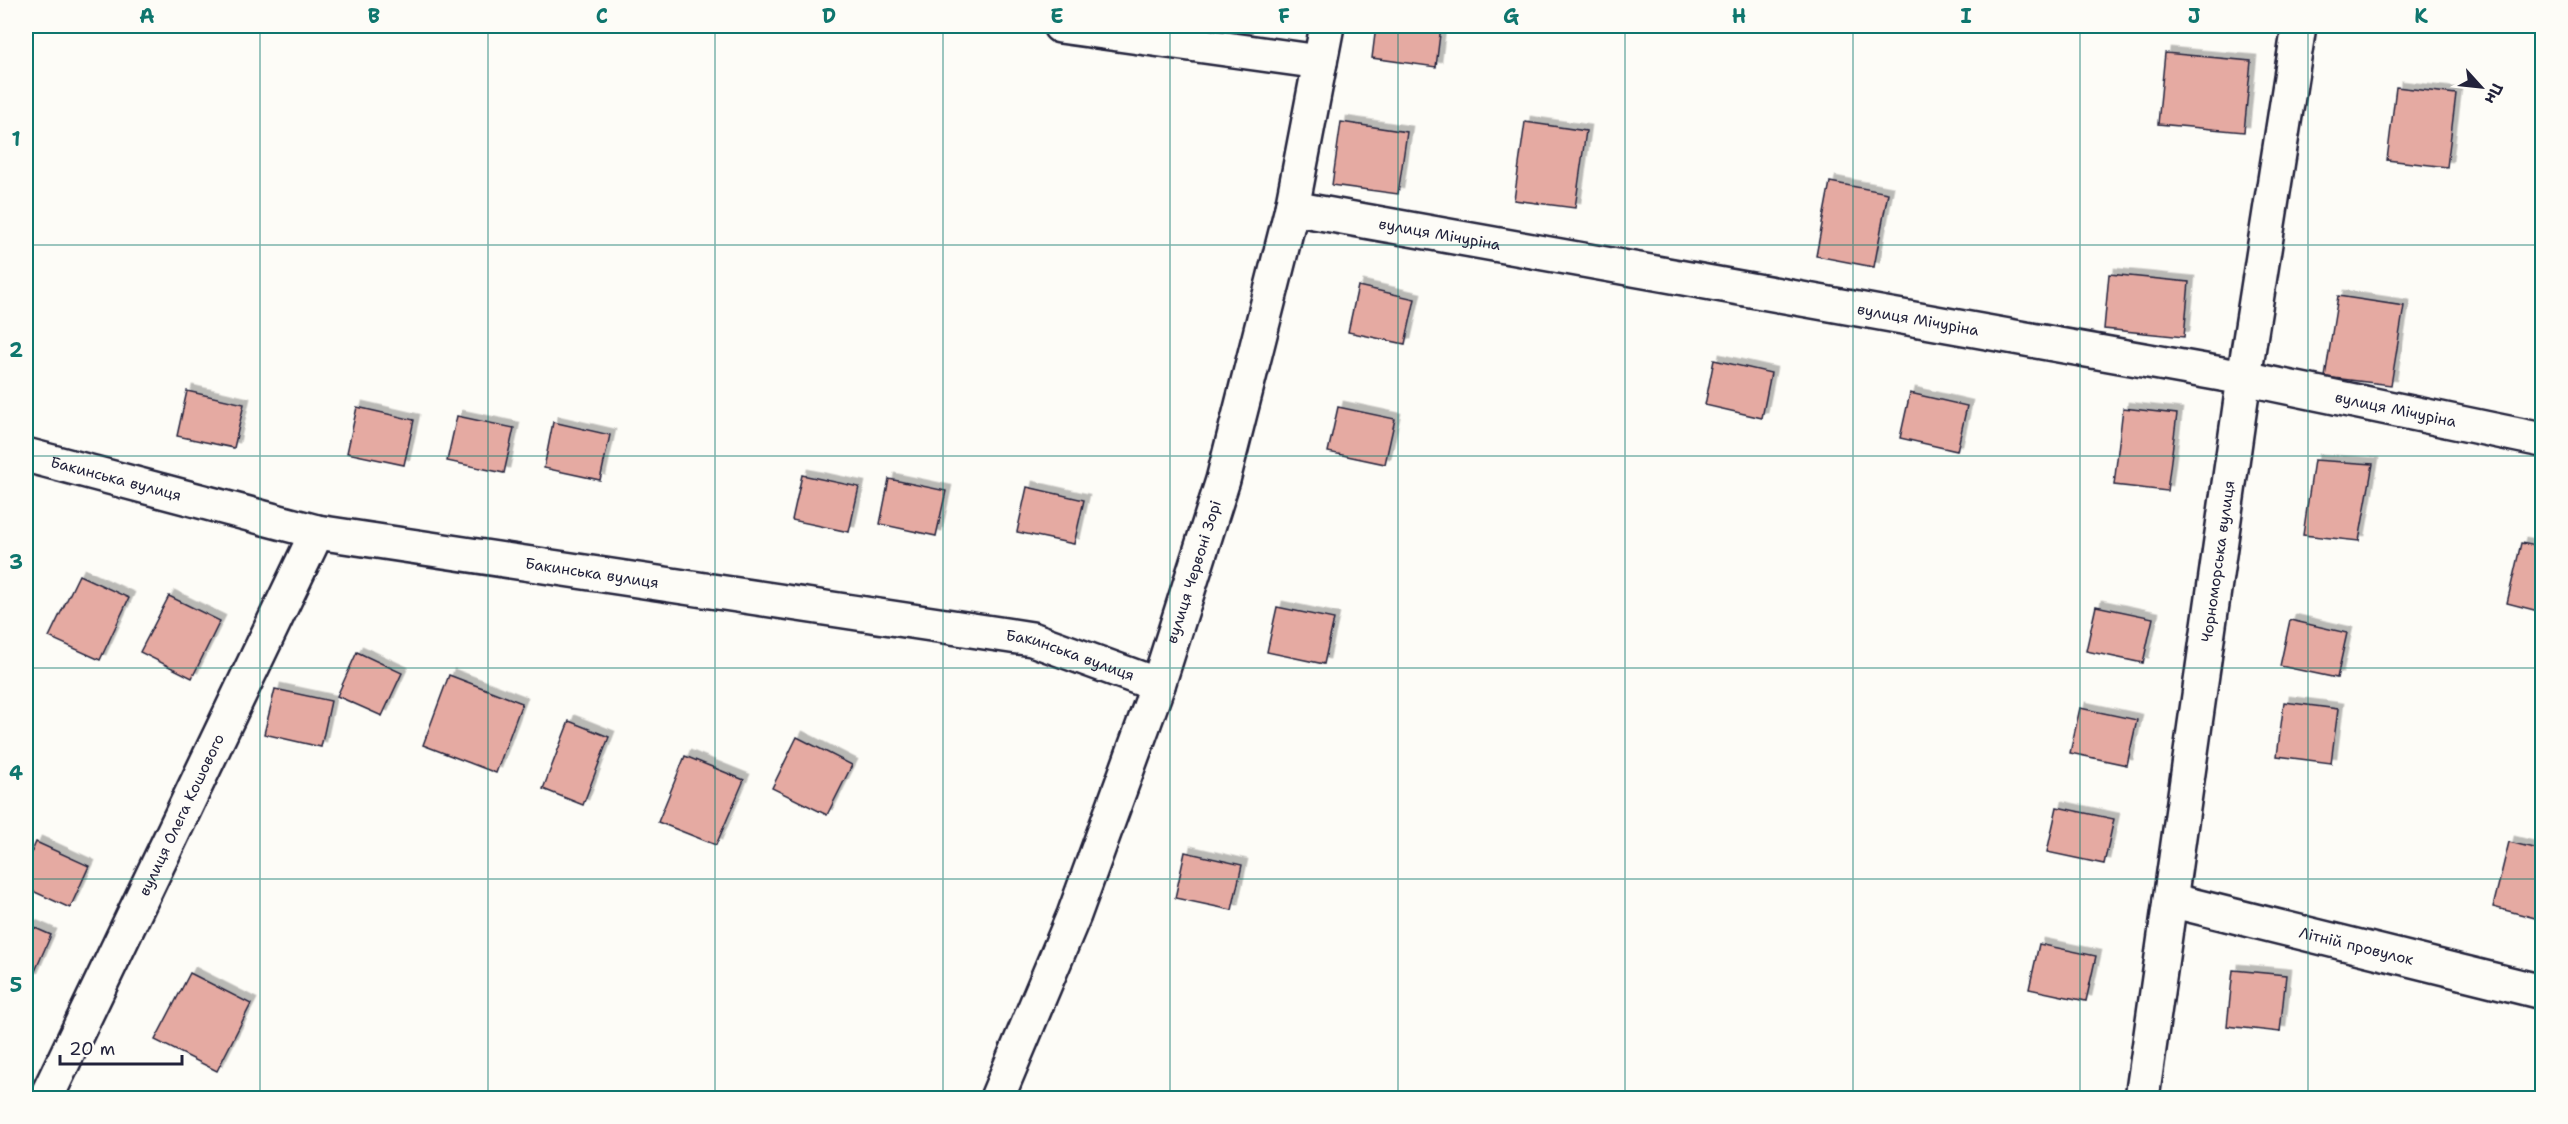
<svg xmlns="http://www.w3.org/2000/svg" width="2568" height="1124" font-family="'Shantell Sans',sans-serif">
<defs>
<filter id="shadow"><feDropShadow dx="5.5" dy="-5.5" stdDeviation="0" flood-color="#0004"/></filter>
</defs>
<rect width="100%" height="100%" fill="#fdfcf7"/>
<filter id="ink" filterUnits="userSpaceOnUse"><feTurbulence type="fractalNoise" baseFrequency=".0167" numOctaves="2"/><feDisplacementMap in="SourceGraphic" scale="12" xChannelSelector="R" yChannelSelector="G"/><feConvolveMatrix kernelMatrix="1 2 1 2 8 2 1 2 1" color-interpolation-filters="sRGB"/></filter>
<g filter="url(#ink)">
<!-- building -->
<g fill="#e5aaa2" stroke="#22223b" stroke-width="1.5" filter="url(#shadow)">
<path d="M1376 26H1441L1436 67 1372 58Z"/>
<path d="M2165 53 2251 61 2244 132 2158 124Z"/>
<path d="M2396 87 2456 94 2447 167 2387 160Z"/>
<path d="M1341 122 1407 132 1398 194 1332 185Z"/>
<path d="M1525 122 1586 131 1575 208 1514 200Z"/>
<path d="M1830 182 1888 193 1874 267 1816 256Z"/>
<path d="M2109 274 2189 282 2184 337 2104 329Z"/>
<path d="M1358 286 1415 299 1405 344 1348 332Z"/>
<path d="M2338 296 2404 306 2391 385 2325 377Z"/>
<path d="M1714 360 1771 373 1762 418 1705 405Z"/>
<path d="M187 391 244 404 234 448 177 436Z"/>
<path d="M1910 393 1967 406 1957 451 1900 438Z"/>
<path d="M357 407 414 420 404 465 347 453Z"/>
<path d="M1338 407 1395 419 1385 464 1328 452Z"/>
<path d="M2123 408 2177 414 2167 491 2114 485Z"/>
<path d="M457 416 514 428 504 473 447 461Z"/>
<path d="M553 422 610 435 600 480 544 468Z"/>
<path d="M2314 460 2373 464 2359 541 2303 535Z"/>
<path d="M802 475 859 487 849 532 792 520Z"/>
<path d="M889 479 946 491 936 536 880 524Z"/>
<path d="M1027 487 1084 500 1074 544 1017 532Z"/>
<path d="M2521 543 2542 547V612L2507 603Z"/>
<path d="M79 575 129 598 100 660 49 637Z"/>
<path d="M169 596 220 621 192 678 140 652Z"/>
<path d="M2096 606 2153 618 2143 663 2086 651Z"/>
<path d="M1277 607 1334 619 1324 664 1267 652Z"/>
<path d="M2290 620 2347 633 2337 678 2280 666Z"/>
<path d="M357 652 402 673 382 716 337 696Z"/>
<path d="M449 675 522 703 496 773 423 745Z"/>
<path d="M275 689 331 701 321 747 264 734Z"/>
<path d="M2284 702 2338 709 2331 763 2277 756Z"/>
<path d="M2080 708 2137 720 2127 765 2070 753Z"/>
<path d="M569 721 609 737 583 805 543 789Z"/>
<path d="M797 737 852 765 827 815 772 788Z"/>
<path d="M685 756 744 780 716 845 658 822Z"/>
<path d="M2057 807 2114 819 2104 864 2047 852Z"/>
<path d="M36 842 89 866 70 908 26 888V865Z"/>
<path d="M2509 842 2542 850V907L2539 919 2493 907Z"/>
<path d="M1185 852 1242 865 1232 910 1175 898Z"/>
<path d="M26 924 51 935 32 978 26 975Z"/>
<path d="M2039 944 2096 956 2086 1001 2029 989Z"/>
<path d="M2233 970 2286 975 2280 1032 2227 1026Z"/>
<path d="M190 973 251 1004 217 1071 155 1040Z"/>
</g>
<g fill="none" stroke-linecap="round" stroke-linejoin="round">
<!-- minor casing -->
<g stroke="#22223b" stroke-width="38">
<g id="minor">
<path d="M1060 26 1320 62"/>
<path id="s1" d="M1292 208 2244 378 2542 440"/>
<path id="s2" d="M26 455 317 532 1032 639 1158 685"/>
<path id="s3" d="M2170 900 2542 992"/>
<path id="s4" d="M46 1098 317 532"/>
<path id="s5" d="M997 1098 1074 915 1158 685 1223 480 1292 208 1327 26"/>
<path id="s6" d="M2142 1098 2244 378 2299 26"/>
</g>
</g>
<!-- minor -->
<use href="#minor" stroke="#fdfcf7" stroke-width="33"/>
</g>
</g>
<!-- grid -->
<path fill="none" stroke="#0f766e" stroke-width="1.5" stroke-opacity="0.55" d="M260 26V1098M488 26V1098M715 26V1098M943 26V1098M1170 26V1098M1398 26V1098M1625 26V1098M1853 26V1098M2080 26V1098M2308 26V1098M26 245H2542M26 456H2542M26 668H2542M26 879H2542"/>
<g text-anchor="middle" dominant-baseline="central" stroke-width="6" stroke-linejoin="round" paint-order="stroke">
<!-- street labels -->
<g font-size="15" fill="#22223b" stroke="#fdfcf7">
<text stroke="none"><textPath href="#s1" startOffset="150">вулиця Мічуріна</textPath></text>
<text stroke="none"><textPath href="#s1" startOffset="636">вулиця Мічуріна</textPath></text>
<text stroke="none"><textPath href="#s1" startOffset="1122">вулиця Мічуріна</textPath></text>
<text stroke="none"><textPath href="#s2" startOffset="93">Бакинська вулиця</textPath></text>
<text stroke="none"><textPath href="#s6" startOffset="542">Чорноморська вулиця</textPath></text>
<text stroke="none"><textPath href="#s5" startOffset="562">вулиця Червоні Зорі</textPath></text>
<text stroke="none"><textPath href="#s2" startOffset="579">Бакинська вулиця</textPath></text>
<text stroke="none"><textPath href="#s2" startOffset="1065">Бакинська вулиця</textPath></text>
<text stroke="none"><textPath href="#s4" startOffset="314">вулиця Олега Кошового</textPath></text>
<text stroke="none"><textPath href="#s3" startOffset="192">Літній провулок</textPath></text>
</g>
</g>
<!-- margin -->
<rect width="2568" height="1124" fill="none" stroke="#fdfcf7" stroke-width="66"/>
<!-- north arrow -->
<g transform="translate(2481 87) rotate(117)" stroke="#fdfcf7" stroke-width="4.5" paint-order="stroke">
<path d="M0-4.5L10 22L0 15L-10 22Z" fill="#22223b"/>
<text y="-9" font-size="16" font-weight="bold" text-anchor="middle" fill="#22223b">Пн</text>
</g>
<!-- scale -->
<path d="M60 1055v9h122v-9" fill="none" stroke="#22223b" stroke-width="3"/>
<text x="69" y="1055" font-size="18" fill="#22223b" stroke="#fdfcf7" stroke-width="4.5" paint-order="stroke">20 m</text>
<rect x="33" y="33" width="2502" height="1058" fill="none" stroke="#0f766e" stroke-width="2"/>
<g font-size="20" text-anchor="middle" font-weight="bold" fill="#0f766e">
<text x="147" y="23">A</text>
<text x="374" y="23">B</text>
<text x="602" y="23">C</text>
<text x="829" y="23">D</text>
<text x="1057" y="23">E</text>
<text x="1284" y="23">F</text>
<text x="1511" y="23">G</text>
<text x="1739" y="23">H</text>
<text x="1966" y="23">I</text>
<text x="2194" y="23">J</text>
<text x="2421" y="23">K</text>
<text x="16" y="146">1</text>
<text x="16" y="357">2</text>
<text x="16" y="569">3</text>
<text x="16" y="780">4</text>
<text x="16" y="992">5</text>
</g>
</svg>
